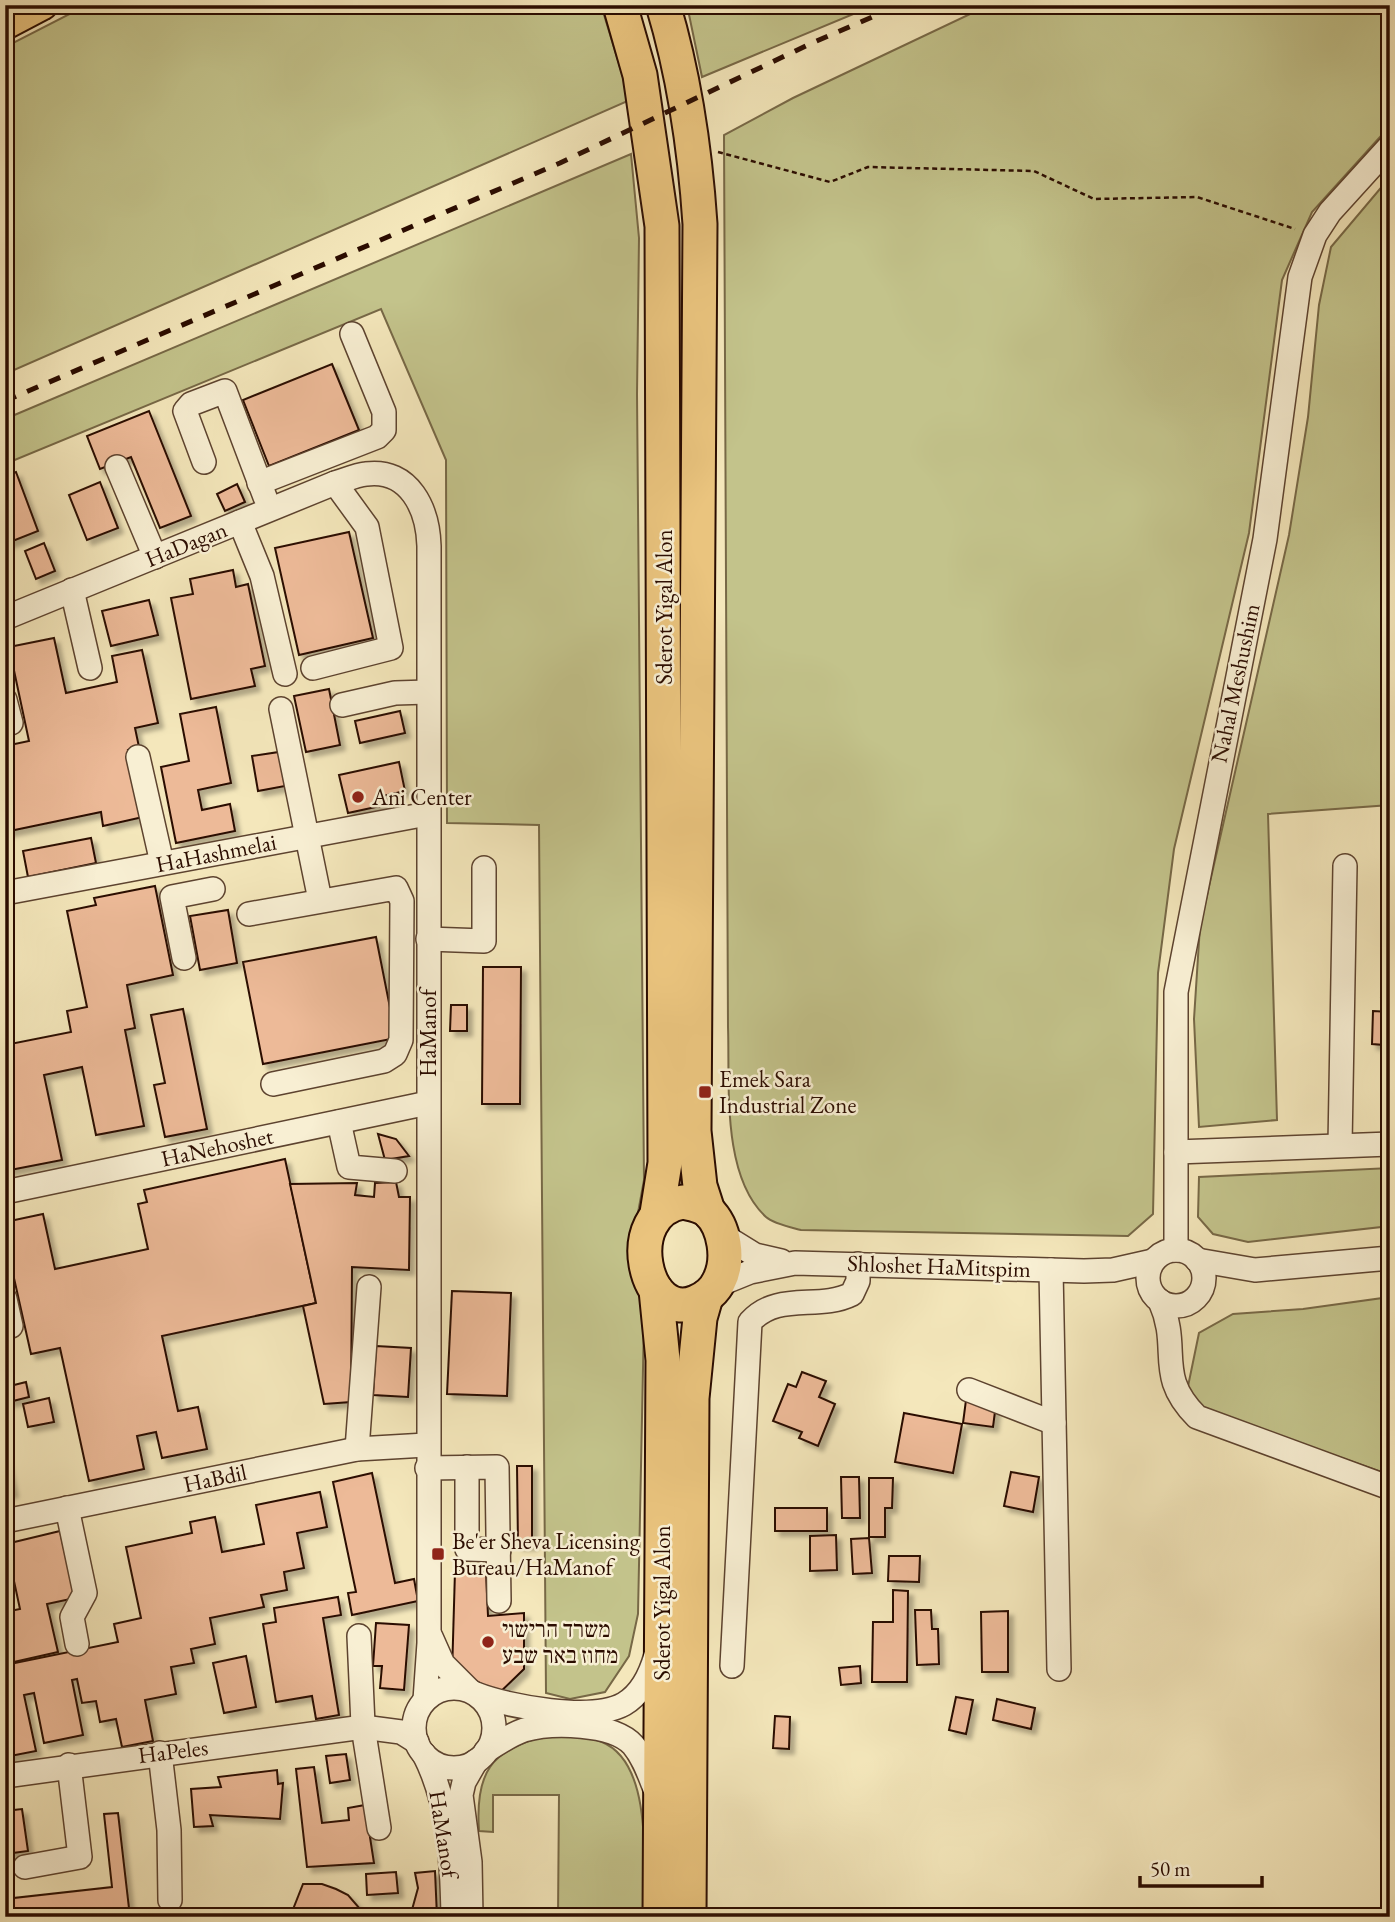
<svg xmlns="http://www.w3.org/2000/svg" width="1395" height="1922" font-family="'EB Garamond','Frank Ruhl Libre',serif">
<defs>
<filter id="shadow"><feDropShadow dx="5" dy="5" stdDeviation="2" flood-color="#0004"/></filter>
</defs>
<rect width="100%" height="100%" fill="#f4e7bb"/>
<filter id="stains"><feTurbulence type="fractalNoise" baseFrequency=".00286" numOctaves="4"/><feColorMatrix values="0 0 0 0 .2 0 0 0 0 .09 0 0 0 0 .02 0 0 0 .5 -.17"/></filter>
<radialGradient id="worn" r=".72"><stop offset=".6" stop-color="#630" stop-opacity="0"/><stop offset="1" stop-color="#630" stop-opacity=".3"/></radialGradient>
<!-- green -->
<g fill="#c3c38b" stroke="#776846" stroke-width="2">
<path d="M87 5H601L630 100 5 374V47Z"/>
<path d="M687 5H875L702 77Z"/>
<path d="M989 5H1377L1390 14V74L1386 79 1390 82V126L1312 212 1282 280 1249 533 1174 849 1158 973 1153 1214 1128 1236 801 1230C790 1227 774 1224 766 1217 721 1176 730 1083 728 1027L724 135 793 98Z"/>
<path d="M631 154 639 238 637 394 644 1180 637 1218 644 1320 638 1614 629 1656 605 1692 570 1699 546 1693 539 825 447 823 446 460 381 309 5 464V419Z"/>
<path d="M1390 177V805L1268 814 1277 1120 1199 1127 1194 1019 1200 926 1289 535 1308 417 1319 305 1331 247Z"/>
<path d="M1390 1168V1226L1248 1242 1213 1234 1198 1217 1199 1177Z"/>
<path d="M1390 1297V1475L1208 1411 1186 1396 1199 1333 1233 1314 1303 1309Z"/>
<path d="M548 1736C565 1737 585 1735 602 1742 655 1764 643 1869 643 1917H558L559 1795H493V1832L479 1831C475 1774 490 1748 548 1736Z"/>
</g>
<!-- building -->
<g fill="#edba98" stroke="#2b0c00" stroke-width="2" filter="url(#shadow)">
<path d="M332 364 359 430 269 466 243 400Z"/>
<path d="M149 411 191 516 160 528 131 457 100 469 87 436Z"/>
<path d="M16 472 38 531 5 544V476Z"/>
<path d="M100 482 118 528 87 540 69 495Z"/>
<path d="M237 484 245 502 225 511 217 494Z"/>
<path d="M349 532 373 638 299 655 275 548Z"/>
<path d="M44 543 55 571 36 579 25 551Z"/>
<path d="M233 570 236 587 248 584 265 666 251 669 255 686 191 699 171 598 193 594 190 579Z"/>
<path d="M149 600 158 635 111 646 102 611Z"/>
<path d="M54 638 66 693 117 682 112 656 142 650 158 723 135 728 139 747 128 750 143 817 103 826 101 812 5 832V746L29 741 9 647Z"/>
<path d="M329 689 340 745 306 752 294 696Z"/>
<path d="M216 707 231 783 198 790 202 810 230 804 235 831 176 843 161 767 189 761 180 714Z"/>
<path d="M400 711 405 733 360 743 355 721Z"/>
<path d="M279 752 285 786 258 791 252 756Z"/>
<path d="M399 762 405 791 383 796 385 805 348 813 339 775Z"/>
<path d="M91 838 96 863 28 877 23 851Z"/>
<path d="M1385 882H1390V997H1381Z"/>
<path d="M155 886 173 975 127 985 135 1028 125 1030 144 1126 96 1135 82 1067 44 1075 62 1160 5 1171V1045L71 1032 67 1011 87 1007 67 911 96 905 94 898Z"/>
<path d="M228 910 237 963 200 970 190 916Z"/>
<path d="M376 937 396 1038 263 1064 243 962Z"/>
<path d="M483 967H521L520 1104H482Z"/>
<path d="M451 1005H467V1031H450Z"/>
<path d="M183 1009 207 1129 165 1137 154 1085 165 1083 151 1015Z"/>
<path d="M1373 1011 1390 1012V1080L1383 1079 1384 1045 1372 1044Z"/>
<path d="M378 1134 396 1139 409 1156 385 1160Z"/>
<path d="M285 1159 316 1303 162 1336 178 1411 198 1407 207 1449 162 1458 156 1432 137 1436 144 1469 89 1481 60 1348 31 1354 5 1238V1222L43 1214 55 1269 148 1249 138 1204 147 1202 144 1190Z"/>
<path d="M396 1182 399 1197H410L409 1270 352 1267 351 1402 324 1404 303 1306 316 1303 290 1184 357 1183 355 1195 374 1197 375 1183Z"/>
<path d="M452 1291 511 1293 507 1396 447 1394Z"/>
<path d="M376 1346 411 1348 408 1397 373 1395Z"/>
<path d="M802 1372 826 1381 819 1397 835 1404 818 1446 799 1438 802 1432 773 1421 788 1384 796 1387Z"/>
<path d="M26 1382 29 1397 9 1402 6 1387Z"/>
<path d="M49 1398 54 1422 28 1427 23 1404Z"/>
<path d="M966 1400 996 1404 993 1427 963 1423Z"/>
<path d="M904 1413 962 1424 953 1473 895 1462Z"/>
<path d="M5 1457 13 1492 5 1494Z"/>
<path d="M517 1466H532V1545H518Z"/>
<path d="M1011 1472 1039 1477 1033 1512 1004 1506Z"/>
<path d="M372 1473 395 1583 414 1579 418 1601 352 1615 348 1593 356 1592 333 1482Z"/>
<path d="M841 1477H859L860 1518H842Z"/>
<path d="M869 1478H893L892 1508H885V1537H869Z"/>
<path d="M320 1492 327 1527 297 1533 304 1568 284 1572 287 1590 261 1595 264 1607 210 1618 215 1644 191 1649 194 1663 171 1667 176 1694 145 1700 153 1741 122 1747 116 1719 100 1722 96 1701 82 1703 77 1679 72 1680 83 1735 44 1743 34 1693 24 1695 36 1751 10 1756 12 1767 5 1768V1665L118 1642 114 1624 141 1618 126 1547 192 1533 190 1522 215 1517 222 1552 264 1544 256 1505Z"/>
<rect x="775" y="1508" width="52" height="23"/>
<path d="M60 1531 75 1598 47 1604 58 1652 5 1664V1612L20 1609 6 1544Z"/>
<path d="M836 1535 837 1570 810 1571V1536Z"/>
<path d="M869 1538 872 1573 853 1574 851 1539Z"/>
<path d="M889 1556H920L919 1582 888 1581Z"/>
<path d="M455 1571 486 1572 488 1616 524 1613V1669L492 1700 452 1674Z"/>
<path d="M893 1590 908 1591 907 1682H872L873 1622H893Z"/>
<path d="M338 1597 341 1615 323 1618 339 1715 316 1719 312 1696 276 1702 263 1624 276 1622 274 1608Z"/>
<path d="M915 1610H931L932 1629H938L939 1664 917 1665Z"/>
<path d="M1008 1611V1672H982L981 1612Z"/>
<path d="M376 1623 409 1625 404 1690 380 1688 382 1666H373Z"/>
<path d="M246 1656 256 1707 224 1713 213 1663Z"/>
<path d="M860 1666 861 1683 841 1685 839 1668Z"/>
<path d="M956 1697 973 1700 966 1734 949 1730Z"/>
<path d="M997 1699 1035 1708 1031 1729 993 1720Z"/>
<path d="M775 1716 790 1717 789 1749 773 1748Z"/>
<path d="M346 1754 350 1780 330 1783 326 1756Z"/>
<path d="M314 1767 322 1823 349 1820 348 1808 365 1805 374 1863 307 1867 296 1769Z"/>
<path d="M277 1770 278 1784 283 1783 280 1819 210 1815 213 1826 194 1827 191 1789 221 1787 218 1777Z"/>
<path d="M22 1809 28 1851 5 1854V1811Z"/>
<path d="M118 1813 130 1917H5V1899L112 1887 104 1814Z"/>
<path d="M435 1871 437 1917H410L418 1888 415 1873Z"/>
<path d="M396 1872 398 1893 367 1895 366 1874Z"/>
<path d="M303 1884H322L336 1889 348 1895 367 1917H290Z"/>
</g>
<g fill="none" stroke-linecap="round" stroke-linejoin="round">
<!-- minor casing -->
<g stroke="#5d432f" stroke-width="26">
<g id="minor">
<path d="M204 462 185 411 191 404 225 391 265 497"/>
<path d="M117 467 155 557"/>
<path d="M259 483 377 437 384 430V412L352 334"/>
<path d="M240 522 262 576 285 674"/>
<path d="M72 590 90 668"/>
<path d="M5 618 335 483C345 480 356 475 366 474 410 468 428 510 429 546V1643L425 1700"/>
<path d="M313 668 391 648 367 527 335 483"/>
<path d="M5 700 11 723"/>
<path d="M342 705 395 693 428 692"/>
<path d="M281 709 320 900"/>
<path d="M138 757 162 863"/>
<path d="M5 893 427 814"/>
<path d="M249 914 396 888 402 901 401 1040 395 1054 384 1061 273 1084"/>
<path d="M428 939 484 941V868"/>
<path d="M184 958 172 897 213 889"/>
<path d="M339 1122 349 1167 395 1171"/>
<path d="M1340 1145 1345 866"/>
<path d="M1176 1152 1390 1144"/>
<path d="M5 1192 428 1103"/>
<path d="M721 1234 755 1255 781 1261"/>
<path d="M1176 1250V992L1265 539 1300 277 1315 235 1330 212 1390 146"/>
<circle cx="1176" cy="1278" r="28"/>
<path d="M1197 1260 1255 1270 1390 1258"/>
<path d="M1051 1270 1059 1669"/>
<path d="M718 1285 750 1272 795 1263 1084 1271 1113 1270 1153 1261"/>
<path d="M5 1299 11 1326"/>
<path d="M1160 1301C1182 1350 1154 1374 1197 1417L1390 1488"/>
<path d="M969 1390 1054 1423"/>
<path d="M357 1449 369 1287"/>
<path d="M467 1467V1549L499 1550"/>
<path d="M427 1468 497 1467 499 1601"/>
<path d="M67 1508 85 1593 72 1617 77 1644"/>
<path d="M5 1521 357 1449 426 1445"/>
<path d="M359 1636 363 1725"/>
<path d="M431 1637 443 1664 469 1690"/>
<path d="M732 1666 750 1322C778 1291 818 1311 852 1294L858 1281V1264"/>
<circle cx="454" cy="1728" r="40"/>
<path d="M476 1694C509 1707 592 1722 624 1704 641 1694 651 1673 656 1655"/>
<path d="M363 1727 379 1828"/>
<path d="M486 1751C498 1743 510 1735 524 1730 552 1722 613 1723 633 1745 644 1758 649 1774 655 1789"/>
<path d="M160 1753 169 1830 170 1900"/>
<path d="M424 1754C450 1805 452 1861 453 1917"/>
<path d="M5 1776 363 1727 401 1732 417 1742"/>
<path d="M25 1867 80 1857 69 1765"/>
<path d="M471 1917 470 1862 461 1795 464 1782 476 1761"/>
</g>
</g>
<!-- major casing -->
<g stroke="#2b0c00" stroke-width="32">
<path id="major" d="M5 25 43 5"/>
</g>
<!-- highway casing -->
<g stroke="#2b0c00" stroke-width="37">
<g id="highway">
<path d="M620 5 640 75 662 226 665 1163 657 1213"/>
<path d="M663 5C685 78 695 149 700 224L694 1131 700 1186 708 1211"/>
<path d="M683 1202C691 1204 701 1205 708 1211 725 1227 730 1260 719 1281 715 1290 706 1298 696 1302 644 1325 619 1212 683 1202Z"/>
<path d="M656 1290 663 1360 660 1917"/>
<path d="M689 1917 692 1398 700 1318 706 1297"/>
</g>
</g>
<!-- path -->
<g stroke="#2b0c00" stroke-width="2.5" stroke-dasharray="5 3.5" stroke-linecap="butt">
<path d="M65 11 77 5"/>
<path d="M718 152 830 182 868 167 1034 171 1094 199 1197 197 1295 229"/>
</g>
<!-- minor -->
<use href="#minor" stroke="#f8efd3" stroke-width="23"/>
<!-- major -->
<use href="#major" stroke="#eac47e" stroke-width="28"/>
<!-- highway -->
<use href="#highway" stroke="#eac47e" stroke-width="33"/>
<!-- rail -->
<path stroke="#2b0c00" stroke-width="5" stroke-dasharray="12 12" stroke-linecap="butt" d="M5 401 560 163 812 43 900 5"/>
</g>
<!-- markers -->
<g fill="#8f2418" stroke="#f8efd3" stroke-width="2.5">
<circle cx="358" cy="797" r="7"/>
<rect x="698" y="1085" width="14" height="14" rx="3.5"/>
<rect x="431" y="1547" width="14" height="14" rx="3.5"/>
<circle cx="488" cy="1642" r="7"/>
</g>
<g text-anchor="middle" dominant-baseline="central" stroke-width="5" stroke-linejoin="round" paint-order="stroke">
<!-- street labels -->
<g font-size="23" fill="#2b0c00" stroke="#f8efd3">
<text transform="translate(186 544) rotate(-22)">HaDagan</text>
<text transform="translate(664 607) rotate(-90)">Sderot Yigal Alon</text>
<text transform="translate(1235 683) rotate(-78)">Nahal Meshushim</text>
<text transform="translate(216 853) rotate(-11)">HaHashmelai</text>
<text transform="translate(428 1033) rotate(-90)">HaManof</text>
<text transform="translate(217 1147) rotate(-12)">HaNehoshet</text>
<text transform="translate(939 1266) rotate(2)">Shloshet HaMitspim</text>
<text transform="translate(215 1478) rotate(-12)">HaBdil</text>
<text transform="translate(662 1603) rotate(-90)">Sderot Yigal Alon</text>
<text transform="translate(173 1751) rotate(-7)">HaPeles</text>
<text transform="translate(444 1834) rotate(81)">HaManof</text>
</g>
<!-- poi labels -->
<g font-size="23" fill="#2b0c00" stroke="#f8efd3" text-anchor="start">
<text x="372" y="797">Ani Center</text>
<text x="719" y="1079">Emek Sara<tspan x="719" dy="26">Industrial Zone</tspan></text>
<text x="452" y="1541">Be'er Sheva Licensing<tspan x="452" dy="26">Bureau/HaManof</tspan></text>
<text x="502" y="1629">משרד הרישוי<tspan x="502" dy="26">מחוז באר שבע</tspan></text>
</g>
</g>
<!-- margin -->
<rect width="1395" height="1922" fill="none" stroke="#f4e7bb" stroke-width="28"/>
<rect x="7" y="7" width="1381" height="1908" fill="none" stroke="#2b0c00" stroke-width="3.5"/>
<rect x="14" y="14" width="1367" height="1894" fill="none" stroke="#2b0c00" stroke-width="2"/>
<!-- scale -->
<path d="M1140 1876v10h122v-10" fill="none" stroke="#2b0c00" stroke-width="3.5"/>
<text x="1150" y="1876" font-size="21" fill="#2b0c00" stroke="#f8efd3" stroke-width="5" paint-order="stroke">50 m</text>
<rect width="100%" height="100%" filter="url(#stains)"/>
<rect width="100%" height="100%" fill="url(#worn)"/>
</svg>
